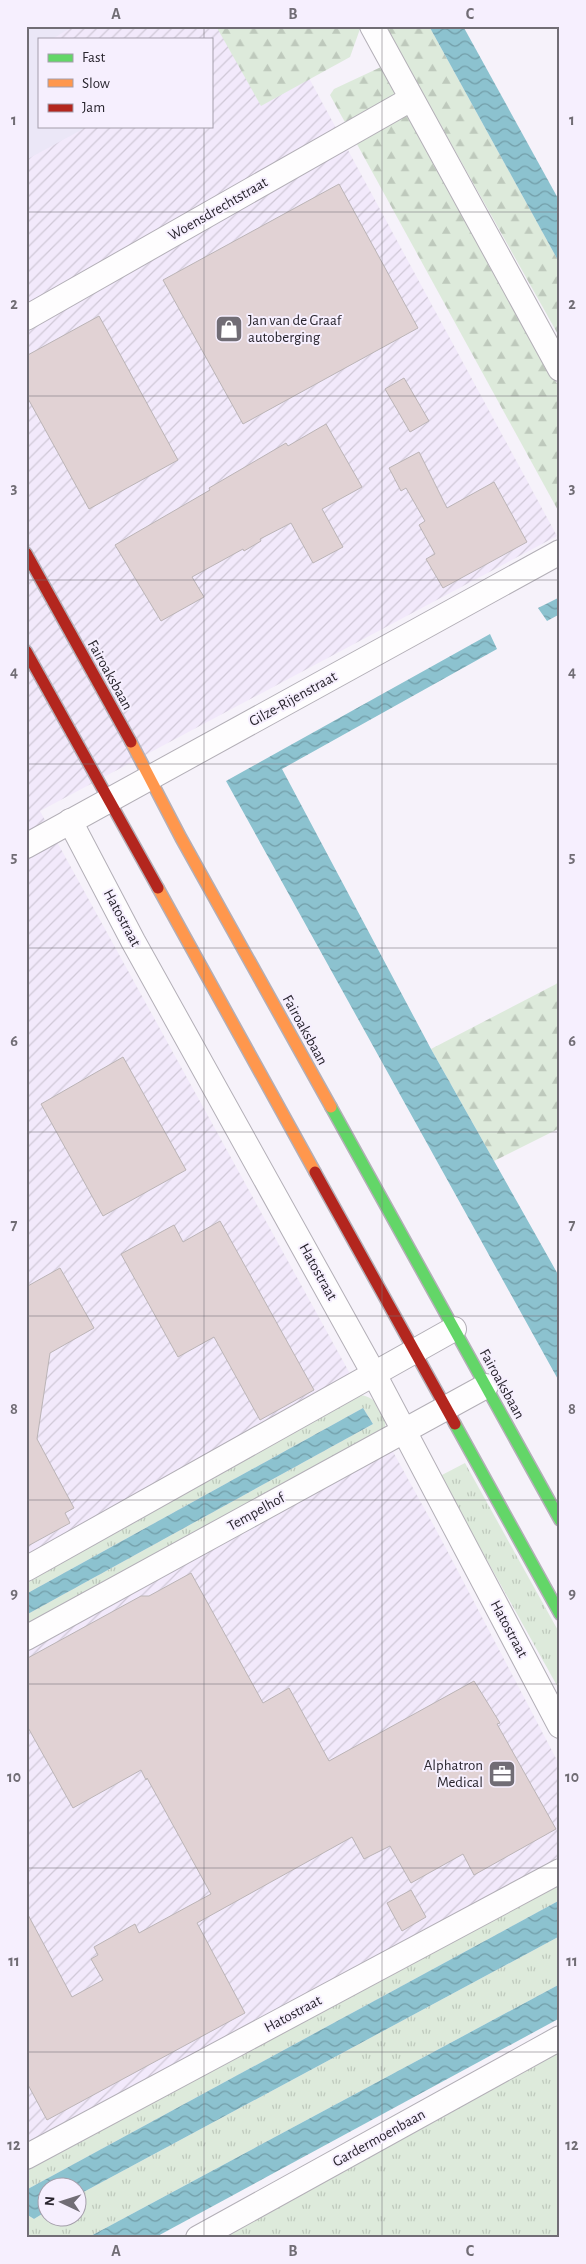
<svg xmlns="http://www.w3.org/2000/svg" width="586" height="2264" font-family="'Alegreya Sans',sans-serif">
<defs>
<pattern id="industrial-furrows" width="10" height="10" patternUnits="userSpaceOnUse" patternTransform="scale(1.25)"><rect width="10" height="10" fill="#f2e9fb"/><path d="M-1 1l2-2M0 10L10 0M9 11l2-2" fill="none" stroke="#d0c8d7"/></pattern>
<pattern id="grass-tufts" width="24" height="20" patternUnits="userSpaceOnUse" patternTransform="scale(1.25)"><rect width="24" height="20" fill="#ddeadb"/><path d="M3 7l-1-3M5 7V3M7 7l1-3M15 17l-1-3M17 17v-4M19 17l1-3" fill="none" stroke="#bec9bc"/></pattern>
<pattern id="forest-firs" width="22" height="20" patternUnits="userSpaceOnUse" patternTransform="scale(1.25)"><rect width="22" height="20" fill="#ddeadb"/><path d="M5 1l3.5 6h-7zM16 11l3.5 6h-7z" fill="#bec9bc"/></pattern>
<pattern id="water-waves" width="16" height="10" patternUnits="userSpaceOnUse" patternTransform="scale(1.25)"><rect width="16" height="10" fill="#8cc2cf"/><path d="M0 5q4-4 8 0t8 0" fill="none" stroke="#729da8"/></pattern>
</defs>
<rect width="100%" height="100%" fill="#f6f2fa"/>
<!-- industrial -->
<path fill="url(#industrial-furrows)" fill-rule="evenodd" d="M26 26H327L290 43 557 536 40 811 440 1537 560 1766V1900L26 2190ZM39 39H211V126H39Z"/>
<!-- education -->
<path fill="#ebe7f7" d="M26 26H74L52 39H39V126H81L83 129 26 160Z"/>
<!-- grass -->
<g fill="url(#grass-tufts)">
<path d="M358 1395C376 1395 392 1415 383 1432L26 1630V1615L373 1424 363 1408 26 1594V1577Z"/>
<path d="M465 1463 560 1634V1691L440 1476Z"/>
<path d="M560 1882V1900L26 2190V2168Z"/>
<path d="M560 1936V1984L87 2238H26V2214L34 2219 47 2211 48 2216H78V2195Z"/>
<path d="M560 2050V2238H223L559 2051Z"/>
</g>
<!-- forest -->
<g fill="url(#forest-firs)">
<path d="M216 26H359L360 29 350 57 261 106Z"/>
<path d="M385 26H429L560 264V338Z"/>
<path d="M381 67 560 389V514L330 95 334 89Z"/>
<path d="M560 982V1128L494 1161 431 1049Z"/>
</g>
<!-- water -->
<g fill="url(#water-waves)">
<path d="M429 26H463L560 202V264Z"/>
<path d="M560 597V614L547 621 538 608Z"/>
<path d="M490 634 497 649 282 769 431 1049 560 1278V1383L226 781Z"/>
<path d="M363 1408 373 1424 26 1615V1594Z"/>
<path d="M560 1900V1936L78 2195V2186H48L47 2211 34 2219 26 2214V2190Z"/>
<path d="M560 1984V2018L154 2238H87Z"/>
</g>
<!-- building -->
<g fill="#e1d2d4" stroke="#bbb4b6">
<path d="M339 184 418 328 243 424 163 280Z"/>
<path d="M99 316 178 460 89 509 26 395V356Z"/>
<path d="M404 378 429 421 410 432 385 389Z"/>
<path d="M326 424 362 487 322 509 343 547 313 563 291 523 260 539 261 541 244 551 243 549 192 577 204 597 161 621 115 545 210 490 209 488 257 460 286 443 288 446Z"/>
<path d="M419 452 447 508 494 482 527 542 443 588 426 559 435 554 419 525 425 521 406 488 401 491 389 468Z"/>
<path d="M123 1057 186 1170 103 1216 41 1104Z"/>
<path d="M220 1221 314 1390 260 1420 214 1337 178 1357 121 1254 174 1225 183 1242Z"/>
<path d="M60 1268 94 1328 50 1353 37 1439 74 1508 65 1513 70 1523 26 1547V1287Z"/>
<path d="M191 1573 263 1703 289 1688 329 1761 474 1681 500 1723 497 1724 556 1829 474 1875 463 1854 411 1883 390 1846 364 1859 352 1837 197 1923 245 2013 47 2120 26 2081V1911L72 1997 103 1980 91 1959 98 1955 94 1947 135 1924 139 1933 211 1894 147 1778 146 1780 141 1770 73 1808 26 1724V1659L141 1596H149Z"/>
<path d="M411 1890 426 1917 402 1931 387 1903Z"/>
</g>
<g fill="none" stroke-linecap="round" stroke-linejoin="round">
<!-- street casing -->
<g stroke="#b3afb7" stroke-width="26">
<g id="street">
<path d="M372 26 560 369"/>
<path d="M26 318 411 99"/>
<path d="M70 821 133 941 374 1374 560 1726"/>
<path d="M26 846 560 552"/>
<path d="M26 1569 454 1329"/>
<path d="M26 1638 486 1386"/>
<path d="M26 2157 560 1871"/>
<path d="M198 2238 560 2038"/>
</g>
</g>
<!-- fast casing -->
<g stroke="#b3afb7" stroke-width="14">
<g id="fast">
<path d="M331 1107 560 1520"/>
<path d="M455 1424 560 1614"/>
</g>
</g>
<!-- slow casing -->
<g stroke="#b3afb7" stroke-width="14">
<g id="slow">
<path d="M131 742 181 838 331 1107"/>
<path d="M158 888 315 1172"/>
</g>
</g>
<!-- jam casing -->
<g stroke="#b3afb7" stroke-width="14">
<g id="jam">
<path d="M26 553 131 742"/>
<path d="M26 651 158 888"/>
<path d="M315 1172 455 1424"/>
</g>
</g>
<!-- street -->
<use href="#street" stroke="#fefdfe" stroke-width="24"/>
<!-- fast -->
<use href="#fast" stroke="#63d668" stroke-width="11"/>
<!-- slow -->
<use href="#slow" stroke="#ff974d" stroke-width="11"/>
<!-- jam -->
<use href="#jam" stroke="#b3261e" stroke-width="11"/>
</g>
<!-- grid -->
<path fill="none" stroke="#716d75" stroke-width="1" stroke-opacity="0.55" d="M204 26V39M382 26V2238M204 126V2238M26 212H560M26 396H560M26 580H560M26 764H560M26 948H560M26 1132H560M26 1316H560M26 1500H560M26 1684H560M26 1868H560M26 2052H560"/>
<!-- icons -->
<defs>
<g id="shop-square" transform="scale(1.4375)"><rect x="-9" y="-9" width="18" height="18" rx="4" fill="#716d75" stroke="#f6effe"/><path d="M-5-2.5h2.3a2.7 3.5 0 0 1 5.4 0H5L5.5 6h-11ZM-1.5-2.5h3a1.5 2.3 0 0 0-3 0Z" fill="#fff"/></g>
<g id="office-square" transform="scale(1.4375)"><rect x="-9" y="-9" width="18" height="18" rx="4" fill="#716d75" stroke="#f6effe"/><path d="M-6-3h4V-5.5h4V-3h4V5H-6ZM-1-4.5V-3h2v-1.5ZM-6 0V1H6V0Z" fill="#fff"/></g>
</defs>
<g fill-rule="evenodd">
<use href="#shop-square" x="229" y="329"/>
<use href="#office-square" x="502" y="1774"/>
</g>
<g text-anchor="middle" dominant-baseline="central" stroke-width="4" stroke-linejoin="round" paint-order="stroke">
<!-- street labels -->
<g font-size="15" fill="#29252e" stroke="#f6effe">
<text transform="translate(218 209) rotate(-30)">Woensdrechtstraat</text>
<text transform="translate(110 675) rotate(61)">Fairoaksbaan</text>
<text transform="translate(293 699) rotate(-29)">Gilze-Rijenstraat</text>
<text transform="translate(122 918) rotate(62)">Hatostraat</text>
<text transform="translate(305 1030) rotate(61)">Fairoaksbaan</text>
<text transform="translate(318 1272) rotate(61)">Hatostraat</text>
<text transform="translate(502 1384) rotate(61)">Fairoaksbaan</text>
<text transform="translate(256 1512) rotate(-29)">Tempelhof</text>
<text transform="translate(509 1629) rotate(62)">Hatostraat</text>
<text transform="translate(293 2014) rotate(-28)">Hatostraat</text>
<text transform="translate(379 2138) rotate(-29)">Gardermoenbaan</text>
</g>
<!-- poi labels -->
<g font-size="15" fill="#29252e" stroke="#f6effe" text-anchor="start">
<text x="248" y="320">Jan van de Graaf<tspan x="248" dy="17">autoberging</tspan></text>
<text x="483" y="1765" text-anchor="end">Alphatron<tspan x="483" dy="17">Medical</tspan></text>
</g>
</g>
<!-- border -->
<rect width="586" height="2264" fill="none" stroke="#f6effe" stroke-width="55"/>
<!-- legend -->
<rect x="38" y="38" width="175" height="90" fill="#f6effe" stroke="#a49eab"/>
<rect x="48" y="54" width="25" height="8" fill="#63d668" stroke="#a49eab"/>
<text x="82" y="62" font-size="15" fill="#29252e">Fast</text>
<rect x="48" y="79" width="25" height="8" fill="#ff974d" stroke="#a49eab"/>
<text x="82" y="88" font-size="15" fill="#29252e">Slow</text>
<rect x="48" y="104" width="25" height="8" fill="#b3261e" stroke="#a49eab"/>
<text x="82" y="112" font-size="15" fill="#29252e">Jam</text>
<!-- north arrow -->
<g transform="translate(62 2202) rotate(274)"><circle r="24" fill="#f6effe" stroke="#a49eab"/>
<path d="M0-4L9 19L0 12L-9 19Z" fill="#716d75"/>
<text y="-8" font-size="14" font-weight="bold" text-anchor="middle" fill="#29252e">N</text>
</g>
<rect x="28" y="28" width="530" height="2208" fill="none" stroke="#716d75" stroke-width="2"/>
<g font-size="16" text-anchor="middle" font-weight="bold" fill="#716d75">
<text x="116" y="19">A</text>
<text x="293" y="19">B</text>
<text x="470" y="19">C</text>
<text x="14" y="125">1</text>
<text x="572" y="125">1</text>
<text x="14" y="309">2</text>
<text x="572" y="309">2</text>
<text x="14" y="493">3</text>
<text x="572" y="493">3</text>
<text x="14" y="677">4</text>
<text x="572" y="677">4</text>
<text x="14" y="862">5</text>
<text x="572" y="862">5</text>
<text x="14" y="1046">6</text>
<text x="572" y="1046">6</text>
<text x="14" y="1230">7</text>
<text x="572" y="1230">7</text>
<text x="14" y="1414">8</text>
<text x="572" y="1414">8</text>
<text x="14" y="1598">9</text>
<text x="572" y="1598">9</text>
<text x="14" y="1782">10</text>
<text x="572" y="1782">10</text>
<text x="14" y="1966">11</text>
<text x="572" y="1966">11</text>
<text x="14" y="2150">12</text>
<text x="572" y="2150">12</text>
<text x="116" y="2256">A</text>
<text x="293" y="2256">B</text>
<text x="470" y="2256">C</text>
</g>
</svg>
